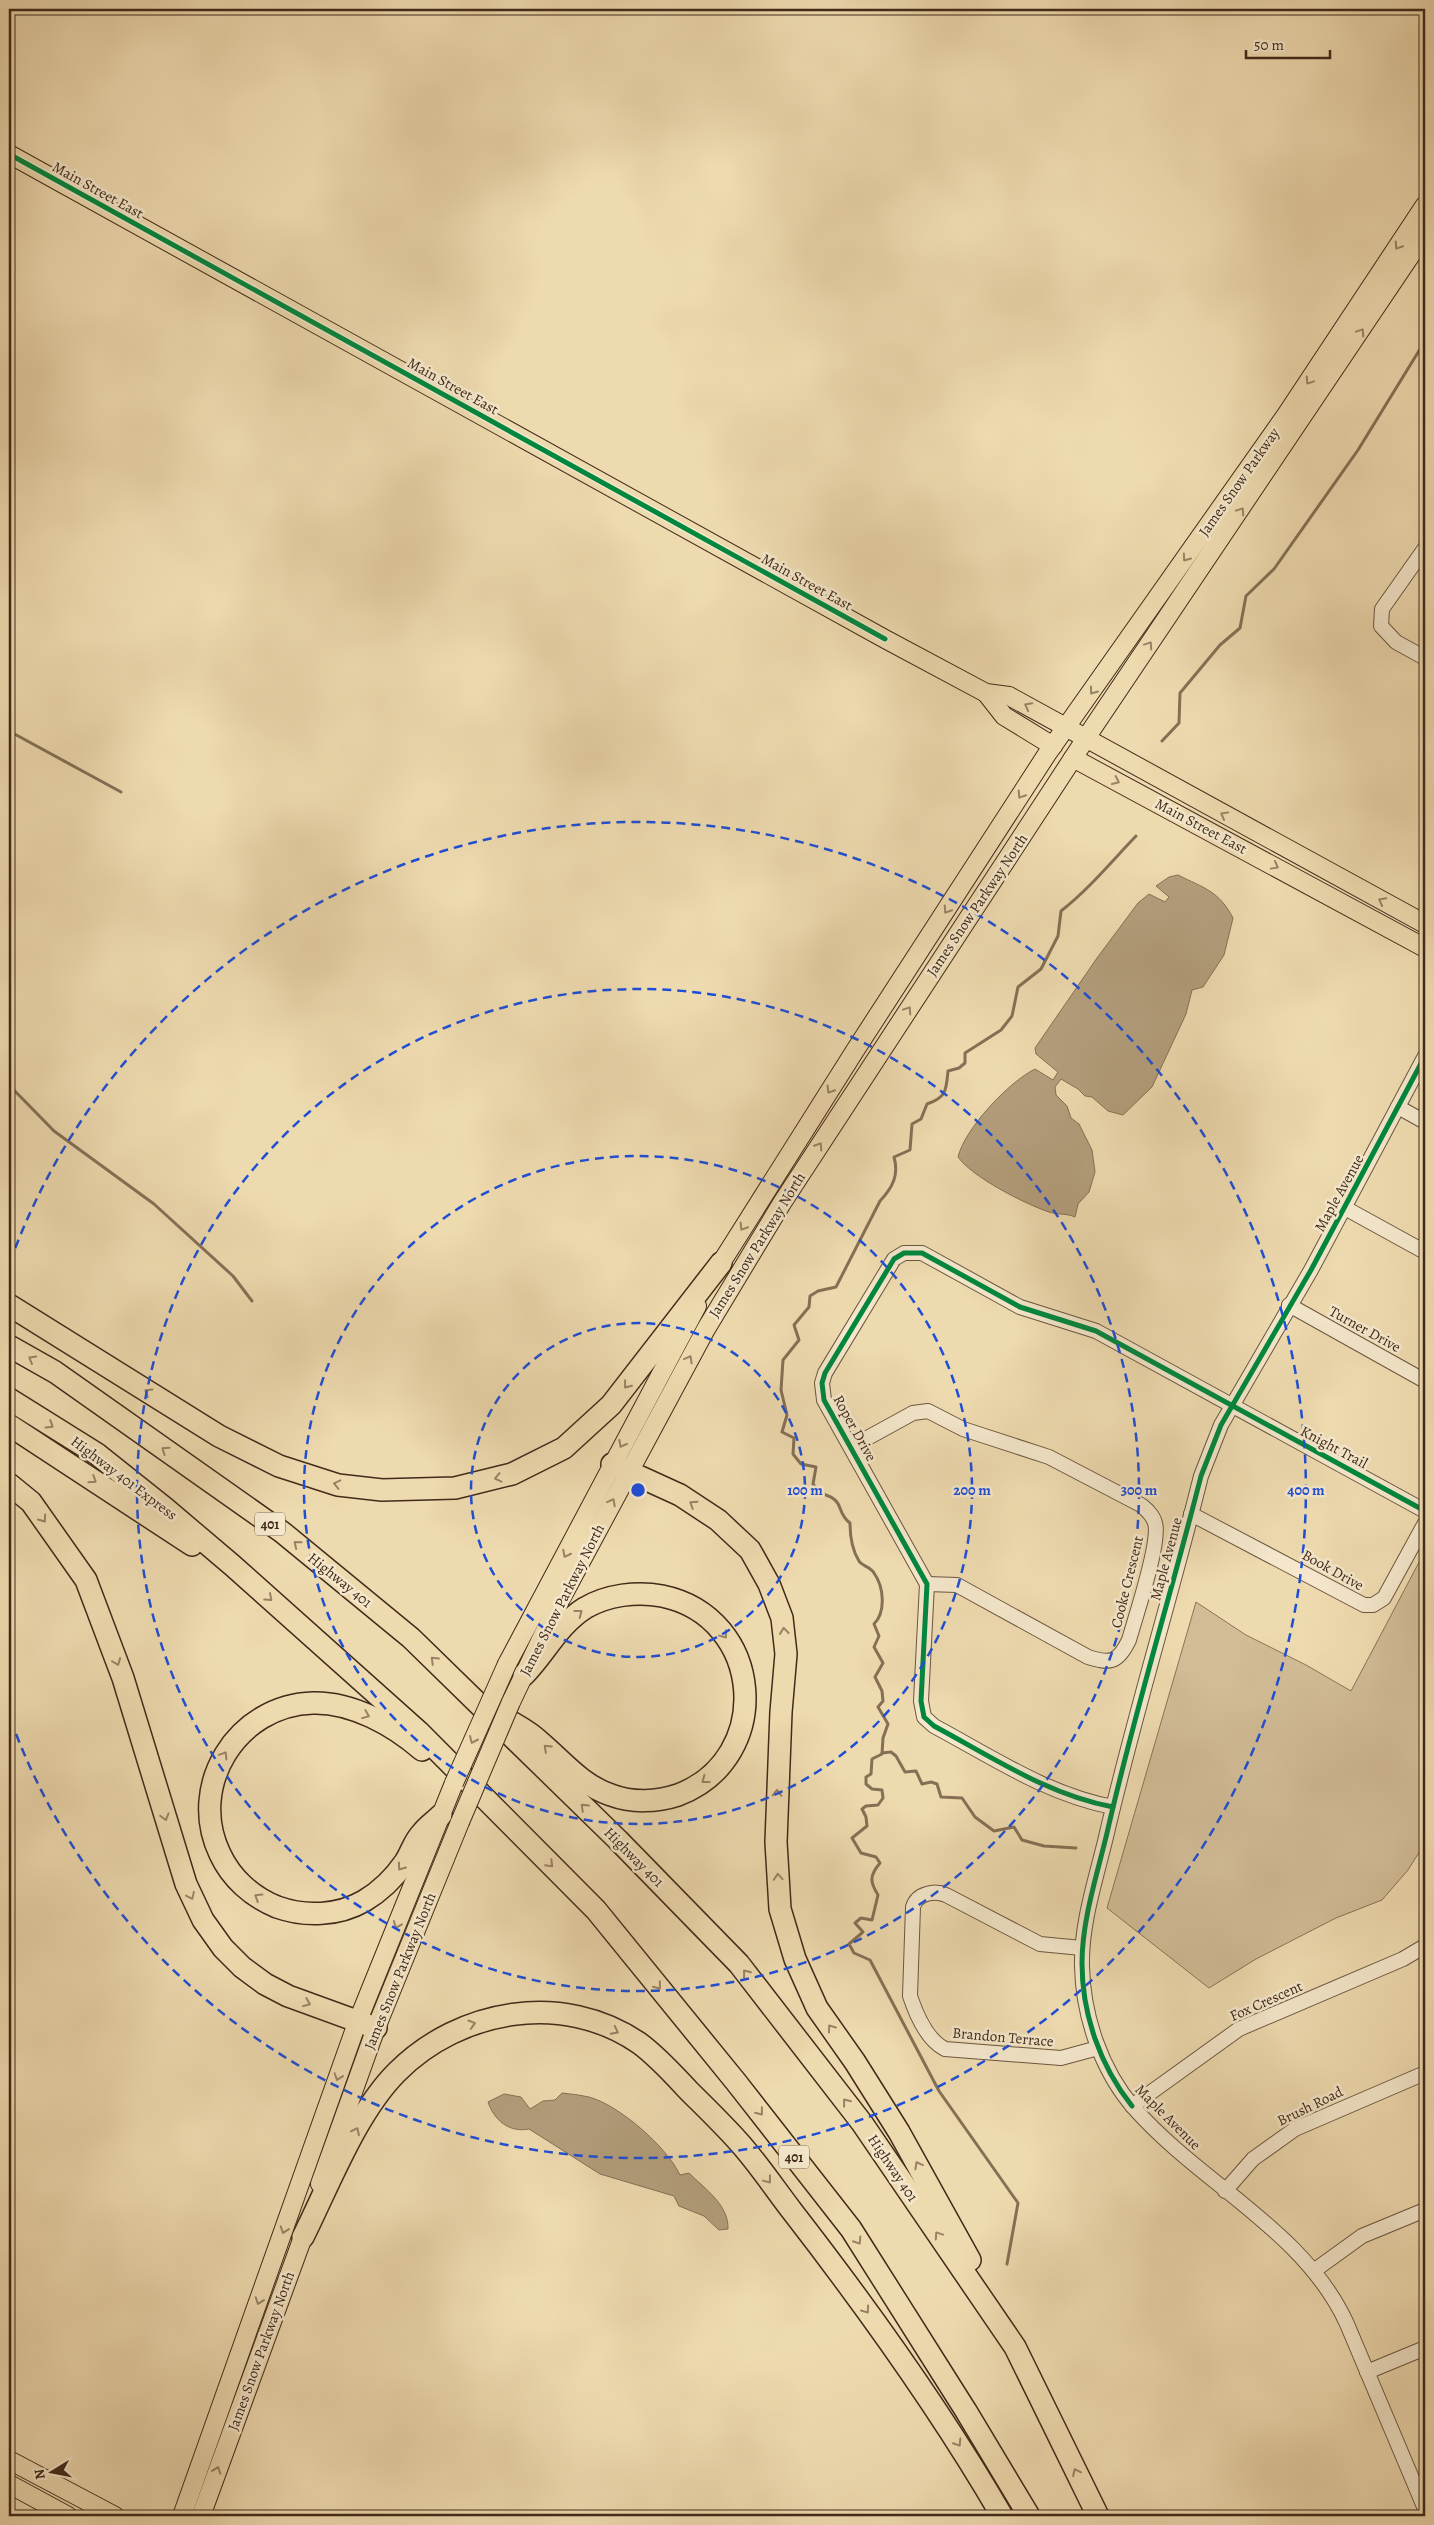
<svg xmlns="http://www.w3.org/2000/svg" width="1434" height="2525" font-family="Alegreya,serif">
<rect width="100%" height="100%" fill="#eedaaf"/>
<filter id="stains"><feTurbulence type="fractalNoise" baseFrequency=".004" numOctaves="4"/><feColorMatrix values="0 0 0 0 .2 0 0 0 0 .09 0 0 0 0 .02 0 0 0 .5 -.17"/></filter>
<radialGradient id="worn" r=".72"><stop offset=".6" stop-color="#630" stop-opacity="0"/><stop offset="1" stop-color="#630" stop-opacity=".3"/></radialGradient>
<!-- green -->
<path fill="#d1bc96" stroke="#897358" d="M1425 1551V1727L1419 1738 1425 1745V1843L1408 1870 1382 1900 1336 1918 1256 1959 1209 1988 1107 1908 1196 1602 1246 1635 1306 1665 1351 1691Z"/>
<!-- water -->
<g fill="#b39e7c" stroke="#857055">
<path d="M1178 875C1204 888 1219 891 1233 918L1224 955 1203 987 1192 990 1186 1014 1152 1087 1123 1115 1108 1111 1092 1097 1085 1096 1078 1089 1061 1079 1055 1087 1056 1095 1067 1106 1071 1118 1079 1124 1092 1150 1095 1172 1089 1192 1078 1204 1075 1217C1066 1213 1058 1215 1049 1212 1025 1204 972 1177 958 1157 965 1128 1009 1082 1035 1069L1053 1080 1058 1072 1036 1054 1035 1048 1097 958 1138 903 1149 894 1165 902 1169 897 1156 886 1169 877Z"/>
<path d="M562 2093C571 2094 580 2095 589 2097 619 2105 667 2147 680 2175L689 2173C705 2189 729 2205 728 2229L719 2230 704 2216 679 2206 674 2196 600 2174 529 2129C509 2133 494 2120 488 2102L504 2094 521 2097 530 2109 543 2101 555 2100Z"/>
</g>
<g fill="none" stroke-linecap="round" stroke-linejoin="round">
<!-- stream -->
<g stroke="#857055" stroke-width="3">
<path d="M9 731 121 792"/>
<path d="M1162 741 1179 723 1180 693 1220 645 1240 628 1246 596 1274 569 1358 450 1425 341"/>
<path d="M9 1085 54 1131 154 1204 233 1276 252 1301"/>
<path d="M882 1753 891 1752 896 1756 905 1772 916 1771 922 1784 931 1782 937 1784 941 1797 962 1798 975 1817 994 1831 1014 1827 1022 1840 1044 1846 1076 1848"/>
<path d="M1007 2264 1018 2203 939 2091 870 1960 854 1953 849 1944 863 1932 855 1923 861 1918 872 1920 878 1895C870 1882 869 1876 880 1863L876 1857 861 1853 852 1838 867 1826 866 1817 862 1809 866 1806 878 1805 883 1798 882 1790 872 1789 866 1784V1777L871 1774 872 1759 882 1754 883 1738 888 1724 878 1707 883 1701 882 1691 875 1677 883 1663 874 1647 879 1636 874 1624C886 1612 884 1587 874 1573 871 1567 862 1566 859 1561 852 1550 850 1536 850 1523 839 1515 842 1506 835 1500 826 1492 824 1499 813 1484L816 1467 801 1464 793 1454 794 1438 782 1432 787 1415 781 1390 783 1360 799 1340 794 1325 809 1307 810 1296 818 1291 836 1287 880 1201C893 1187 899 1175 894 1157L910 1150 912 1124 921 1119 927 1104C947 1097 946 1090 948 1071L959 1068 965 1063V1053L1001 1030 1012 1016 1018 987 1041 969 1058 936 1061 911C1089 889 1111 862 1136 836"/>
</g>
<!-- minor casing -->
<g stroke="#6c563f" stroke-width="16">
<g id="minor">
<path d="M1425 548 1382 609 1381 626 1396 642 1425 658"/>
<path d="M1425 1056 1311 1270 1221 1425 1201 1476C1171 1597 1134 1716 1106 1837 1096 1879 1081 1923 1082 1966 1083 2016 1101 2070 1134 2108 1201 2184 1305 2231 1347 2324L1425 2509"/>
<path d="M1398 1107 1425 1122"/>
<path d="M1345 1208 1425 1252"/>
<path d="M1289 1305 1425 1381"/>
<path d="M851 1447 913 1413 928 1411 963 1429 1049 1457 1141 1505C1147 1510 1153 1515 1155 1523 1161 1542 1135 1618 1129 1640 1118 1663 1110 1664 1088 1657L957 1585 927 1584"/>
<path d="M1191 1514 1364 1605H1373L1384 1598 1425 1523"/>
<path d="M1113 1807C1048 1795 992 1757 934 1726L924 1717 921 1701 927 1584 824 1400 822 1383 825 1373 894 1259 904 1253H922L1020 1307 1096 1331 1425 1511"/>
<path d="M1082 1948 1040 1944 946 1895C935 1890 917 1893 913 1907L910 1996C916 2014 927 2040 945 2049L1061 2058 1098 2048"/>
<path d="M1132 2106 1239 2029 1403 1959 1425 1946"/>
<path d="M1225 2191 1253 2159 1295 2129 1425 2073"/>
<path d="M1315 2270 1362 2236 1425 2210"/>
<path d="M1367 2372 1425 2348"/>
</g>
</g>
<!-- major casing -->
<g stroke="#412a1a" stroke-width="20">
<g id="major">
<path d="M9 154 885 639 986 693 1009 696 1425 924"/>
<path d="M986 693 1004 716 1053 746"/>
<path d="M1073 758 1425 948"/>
<path d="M714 1274 856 1049 1047 754 1286 415 1425 205"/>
<path d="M507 1664 697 1306"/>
<path d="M511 1702 556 1608 706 1329 782 1203 1094 726 1425 234"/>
<path d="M320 2184 376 2028 460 1822"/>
<path d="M9 2460 115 2516"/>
<path d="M9 2484 68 2516"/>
<path d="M182 2516 357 2023 454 1783"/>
<path d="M201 2516 307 2226"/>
</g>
</g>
<!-- highway casing -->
<g stroke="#412a1a" stroke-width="24">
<g id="highway">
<path d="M9 1305 219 1436 279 1466 338 1485 382 1490 455 1488 512 1474 564 1448 611 1405 721 1263"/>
<path d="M9 1346 55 1372 282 1532 411 1638 618 1840 739 1964 862 2123 1015 2347 1098 2516"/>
<path d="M9 1399 97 1454 166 1509 232 1565 419 1732 596 1910 736 2082 851 2229 966 2411 1029 2516"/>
<path d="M9 1425 192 1545"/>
<path d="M612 1464 680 1495 718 1520 750 1550 769 1584 782 1618 786 1654 781 1712 776 1842 780 1909 795 1959 817 2008 855 2062 899 2132 970 2260"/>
<path d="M9 1484 31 1502 86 1580 123 1678 186 1884 203 1920 223 1948 242 1967 265 1984 288 1996 376 2028"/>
<path d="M508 1720C518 1726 530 1732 539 1741 562 1760 581 1785 611 1795 632 1803 657 1802 678 1795 775 1758 764 1617 662 1596 637 1591 607 1595 585 1608 558 1625 545 1654 524 1675"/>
<path d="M422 1750C393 1725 352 1702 313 1703 237 1705 187 1786 220 1854 231 1878 252 1897 277 1907 305 1917 338 1916 364 1901 381 1891 394 1878 405 1862 411 1853 414 1841 422 1833 427 1826 435 1821 441 1815"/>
<path d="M303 2237C329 2185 356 2113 397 2072 460 2009 563 1991 639 2043 657 2056 674 2075 689 2091 707 2109 727 2128 744 2148 761 2168 776 2190 792 2211 868 2309 940 2409 1002 2516"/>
</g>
</g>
<!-- minor -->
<use href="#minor" stroke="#f4e7cb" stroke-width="14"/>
<!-- major -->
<use href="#major" stroke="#eedaaf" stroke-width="18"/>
<!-- highway -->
<use href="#highway" stroke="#eedaaf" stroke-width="21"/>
<!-- major-bridge casing -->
<g stroke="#412a1a" stroke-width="20" stroke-linecap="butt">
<g id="major-bridge">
<path d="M454 1783 507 1664"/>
<path d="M460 1822 511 1702"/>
</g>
</g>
<!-- major-bridge -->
<use href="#major-bridge" stroke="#eedaaf" stroke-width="18"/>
<!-- cycleway casing -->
<g stroke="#f4e7cb" stroke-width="8">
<g id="cycleway">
<path d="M9 154 885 639"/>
<path d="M1113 1807C1048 1795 992 1757 934 1726L924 1717 921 1701 927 1584 824 1400 822 1383 825 1373 894 1259 904 1253H922L1020 1307 1096 1331 1425 1511"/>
<path d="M1132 2106C1100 2066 1082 2014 1082 1963 1082 1920 1097 1875 1107 1833 1134 1713 1171 1595 1201 1476L1221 1425 1311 1270 1425 1056"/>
</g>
</g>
<!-- cycleway -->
<use href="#cycleway" stroke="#00873e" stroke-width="5"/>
</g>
<!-- one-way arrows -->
<defs><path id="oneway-chevron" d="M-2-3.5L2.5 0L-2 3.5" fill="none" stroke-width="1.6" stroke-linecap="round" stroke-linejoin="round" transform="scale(1.25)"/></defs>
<g stroke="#988264">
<use href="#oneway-chevron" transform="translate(1398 246) rotate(123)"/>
<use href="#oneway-chevron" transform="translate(1361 332) rotate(-56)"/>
<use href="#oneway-chevron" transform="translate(1309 381) rotate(124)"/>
<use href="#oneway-chevron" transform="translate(1241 511) rotate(-56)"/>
<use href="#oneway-chevron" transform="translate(1186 558) rotate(125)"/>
<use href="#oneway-chevron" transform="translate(1149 645) rotate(-56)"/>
<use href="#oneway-chevron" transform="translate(1093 691) rotate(126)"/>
<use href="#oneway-chevron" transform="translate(1028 706) rotate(-152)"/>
<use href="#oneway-chevron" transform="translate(1116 781) rotate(25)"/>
<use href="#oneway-chevron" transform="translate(1021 795) rotate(123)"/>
<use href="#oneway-chevron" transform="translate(1224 815) rotate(-151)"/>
<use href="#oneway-chevron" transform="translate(1275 866) rotate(29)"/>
<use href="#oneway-chevron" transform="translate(1382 901) rotate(-152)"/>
<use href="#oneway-chevron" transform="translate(947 910) rotate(123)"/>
<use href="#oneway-chevron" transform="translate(908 1010) rotate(-56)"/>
<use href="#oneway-chevron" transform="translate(830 1090) rotate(122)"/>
<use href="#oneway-chevron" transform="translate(819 1146) rotate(-57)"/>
<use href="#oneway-chevron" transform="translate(743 1227) rotate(122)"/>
<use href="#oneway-chevron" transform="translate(32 1359) rotate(-150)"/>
<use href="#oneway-chevron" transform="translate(689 1359) rotate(-61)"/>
<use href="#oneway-chevron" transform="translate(627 1385) rotate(128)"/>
<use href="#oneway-chevron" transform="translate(148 1392) rotate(-148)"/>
<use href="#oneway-chevron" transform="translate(50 1425) rotate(32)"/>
<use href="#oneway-chevron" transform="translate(622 1444) rotate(118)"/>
<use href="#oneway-chevron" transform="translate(165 1450) rotate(-145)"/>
<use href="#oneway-chevron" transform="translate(498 1478) rotate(167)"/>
<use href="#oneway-chevron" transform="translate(93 1480) rotate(33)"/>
<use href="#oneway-chevron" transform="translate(337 1484) rotate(-167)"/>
<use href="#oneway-chevron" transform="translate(612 1502) rotate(-62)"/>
<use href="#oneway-chevron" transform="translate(693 1504) rotate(-147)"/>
<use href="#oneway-chevron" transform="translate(43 1519) rotate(55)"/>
<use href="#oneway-chevron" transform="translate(297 1544) rotate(-141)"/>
<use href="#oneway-chevron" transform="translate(566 1554) rotate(117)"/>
<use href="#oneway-chevron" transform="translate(269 1598) rotate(42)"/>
<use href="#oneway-chevron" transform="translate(579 1613) rotate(-37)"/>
<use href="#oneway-chevron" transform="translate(784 1631) rotate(-96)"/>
<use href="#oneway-chevron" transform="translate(724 1635) rotate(53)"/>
<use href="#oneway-chevron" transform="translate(434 1660) rotate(-136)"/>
<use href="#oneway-chevron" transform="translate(117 1662) rotate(69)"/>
<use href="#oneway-chevron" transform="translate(366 1715) rotate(22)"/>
<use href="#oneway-chevron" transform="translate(473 1740) rotate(114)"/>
<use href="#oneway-chevron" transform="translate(547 1748) rotate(-137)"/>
<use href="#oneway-chevron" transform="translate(224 1755) rotate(-59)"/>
<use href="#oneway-chevron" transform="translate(705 1780) rotate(143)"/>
<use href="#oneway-chevron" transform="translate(777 1793) rotate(-89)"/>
<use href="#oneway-chevron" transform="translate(584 1807) rotate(-136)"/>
<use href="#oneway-chevron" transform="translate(165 1817) rotate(74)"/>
<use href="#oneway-chevron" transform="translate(550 1864) rotate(45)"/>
<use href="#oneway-chevron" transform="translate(401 1867) rotate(126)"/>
<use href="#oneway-chevron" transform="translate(778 1877) rotate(-94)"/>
<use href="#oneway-chevron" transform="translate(191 1896) rotate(65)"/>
<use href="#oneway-chevron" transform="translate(258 1897) rotate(-148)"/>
<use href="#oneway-chevron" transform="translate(397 1925) rotate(112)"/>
<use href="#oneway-chevron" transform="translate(746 1973) rotate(-128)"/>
<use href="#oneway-chevron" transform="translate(658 1986) rotate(51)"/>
<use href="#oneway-chevron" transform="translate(307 2003) rotate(22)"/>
<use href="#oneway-chevron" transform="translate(472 2024) rotate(-16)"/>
<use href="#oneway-chevron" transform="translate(831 2028) rotate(-126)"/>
<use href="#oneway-chevron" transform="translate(615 2031) rotate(27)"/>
<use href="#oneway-chevron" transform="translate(338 2077) rotate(109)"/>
<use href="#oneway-chevron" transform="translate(846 2102) rotate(-128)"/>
<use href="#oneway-chevron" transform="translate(760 2112) rotate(52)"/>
<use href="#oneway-chevron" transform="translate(356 2131) rotate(-64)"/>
<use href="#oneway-chevron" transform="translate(918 2165) rotate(-119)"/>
<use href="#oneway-chevron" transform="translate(768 2180) rotate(53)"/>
<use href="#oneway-chevron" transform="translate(284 2230) rotate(109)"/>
<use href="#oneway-chevron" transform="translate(938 2235) rotate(-124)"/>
<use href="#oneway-chevron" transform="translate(858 2241) rotate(57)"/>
<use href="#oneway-chevron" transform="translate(259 2301) rotate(109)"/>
<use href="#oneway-chevron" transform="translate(866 2310) rotate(54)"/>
<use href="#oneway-chevron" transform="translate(958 2443) rotate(57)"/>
<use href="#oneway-chevron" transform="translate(217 2470) rotate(-71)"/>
<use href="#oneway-chevron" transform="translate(1076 2472) rotate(-116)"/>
</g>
<!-- distance rings -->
<g fill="none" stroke="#1d4ed8" stroke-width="2.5" stroke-dasharray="9 6">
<circle cx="638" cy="1490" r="167"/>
<circle cx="638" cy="1490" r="334"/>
<circle cx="638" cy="1490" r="501"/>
<path d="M10 1262A668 668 0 1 1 10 1718"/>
</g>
<g text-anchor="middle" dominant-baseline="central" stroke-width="5" stroke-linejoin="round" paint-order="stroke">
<!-- shield labels -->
<g fill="#f4e7cb" stroke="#77634f" stroke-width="1">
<rect x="255" y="1512.5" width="30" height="23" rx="4"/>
<rect x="779" y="2145.5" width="30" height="23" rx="4"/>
</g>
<g font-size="14" font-weight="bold" fill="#412a1a">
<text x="270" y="1524">401</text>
<text x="794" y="2157">401</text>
</g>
<!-- street labels -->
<g font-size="15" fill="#412a1a" stroke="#f4e7cb">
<text transform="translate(98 190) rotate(29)">Main Street East</text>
<text transform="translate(453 386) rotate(29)">Main Street East</text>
<text transform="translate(1239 482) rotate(-55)">James Snow Parkway</text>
<text transform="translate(807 582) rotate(29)">Main Street East</text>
<text transform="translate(1201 826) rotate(28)">Main Street East</text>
<text transform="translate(977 905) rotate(-56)">James Snow Parkway North</text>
<text transform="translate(1339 1193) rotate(-61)">Maple Avenue</text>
<text transform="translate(757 1245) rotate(-58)">James Snow Parkway North</text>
<text transform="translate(1365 1329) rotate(29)">Turner Drive</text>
<text transform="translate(855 1428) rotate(61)">Roper Drive</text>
<text transform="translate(1334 1447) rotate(28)">Knight Trail</text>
<text transform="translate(124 1478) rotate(37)">Highway 401 Express</text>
<text transform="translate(1166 1559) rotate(-75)">Maple Avenue</text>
<text transform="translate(1333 1570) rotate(29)">Book Drive</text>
<text transform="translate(340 1580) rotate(39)">Highway 401</text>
<text transform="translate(1127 1582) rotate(-76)">Cooke Crescent</text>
<text transform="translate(562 1600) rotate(-63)">James Snow Parkway North</text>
<text transform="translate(634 1857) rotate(45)">Highway 401</text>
<text transform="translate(400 1971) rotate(-68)">James Snow Parkway North</text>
<text transform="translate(1266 2001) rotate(-24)">Fox Crescent</text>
<text transform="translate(1003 2037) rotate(5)">Brandon Terrace</text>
<text transform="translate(1310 2106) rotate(-26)">Brush Road</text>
<text transform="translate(1168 2117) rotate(45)">Maple Avenue</text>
<text transform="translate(893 2168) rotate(56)">Highway 401</text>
<text transform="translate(261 2351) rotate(-70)">James Snow Parkway North</text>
</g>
</g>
<circle cx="638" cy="1490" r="8" fill="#1d4ed8" stroke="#f4e7cb" stroke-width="2.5"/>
<g font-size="15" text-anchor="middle" font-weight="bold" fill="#1d4ed8" stroke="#f4e7cb" stroke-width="5" stroke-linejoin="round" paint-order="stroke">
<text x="805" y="1495">100 m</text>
<text x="972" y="1495">200 m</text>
<text x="1139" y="1495">300 m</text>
<text x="1306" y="1495">400 m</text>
</g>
<!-- margin -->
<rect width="1434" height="2525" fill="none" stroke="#eedaaf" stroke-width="30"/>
<rect x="10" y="10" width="1414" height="2505" fill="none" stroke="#412a1a" stroke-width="2.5"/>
<rect x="15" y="15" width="1404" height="2495" fill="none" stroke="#412a1a"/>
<!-- north arrow -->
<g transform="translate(52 2472) rotate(260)" stroke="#f4e7cb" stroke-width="4" paint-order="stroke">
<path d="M0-4L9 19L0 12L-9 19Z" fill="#412a1a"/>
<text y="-8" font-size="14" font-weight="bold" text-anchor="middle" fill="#412a1a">N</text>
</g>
<!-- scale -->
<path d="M1246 50v8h84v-8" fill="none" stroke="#412a1a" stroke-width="2.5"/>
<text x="1254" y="50" font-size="15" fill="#412a1a" stroke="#f4e7cb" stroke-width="4" paint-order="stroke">50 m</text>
<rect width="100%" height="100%" filter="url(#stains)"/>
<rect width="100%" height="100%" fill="url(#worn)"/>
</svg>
